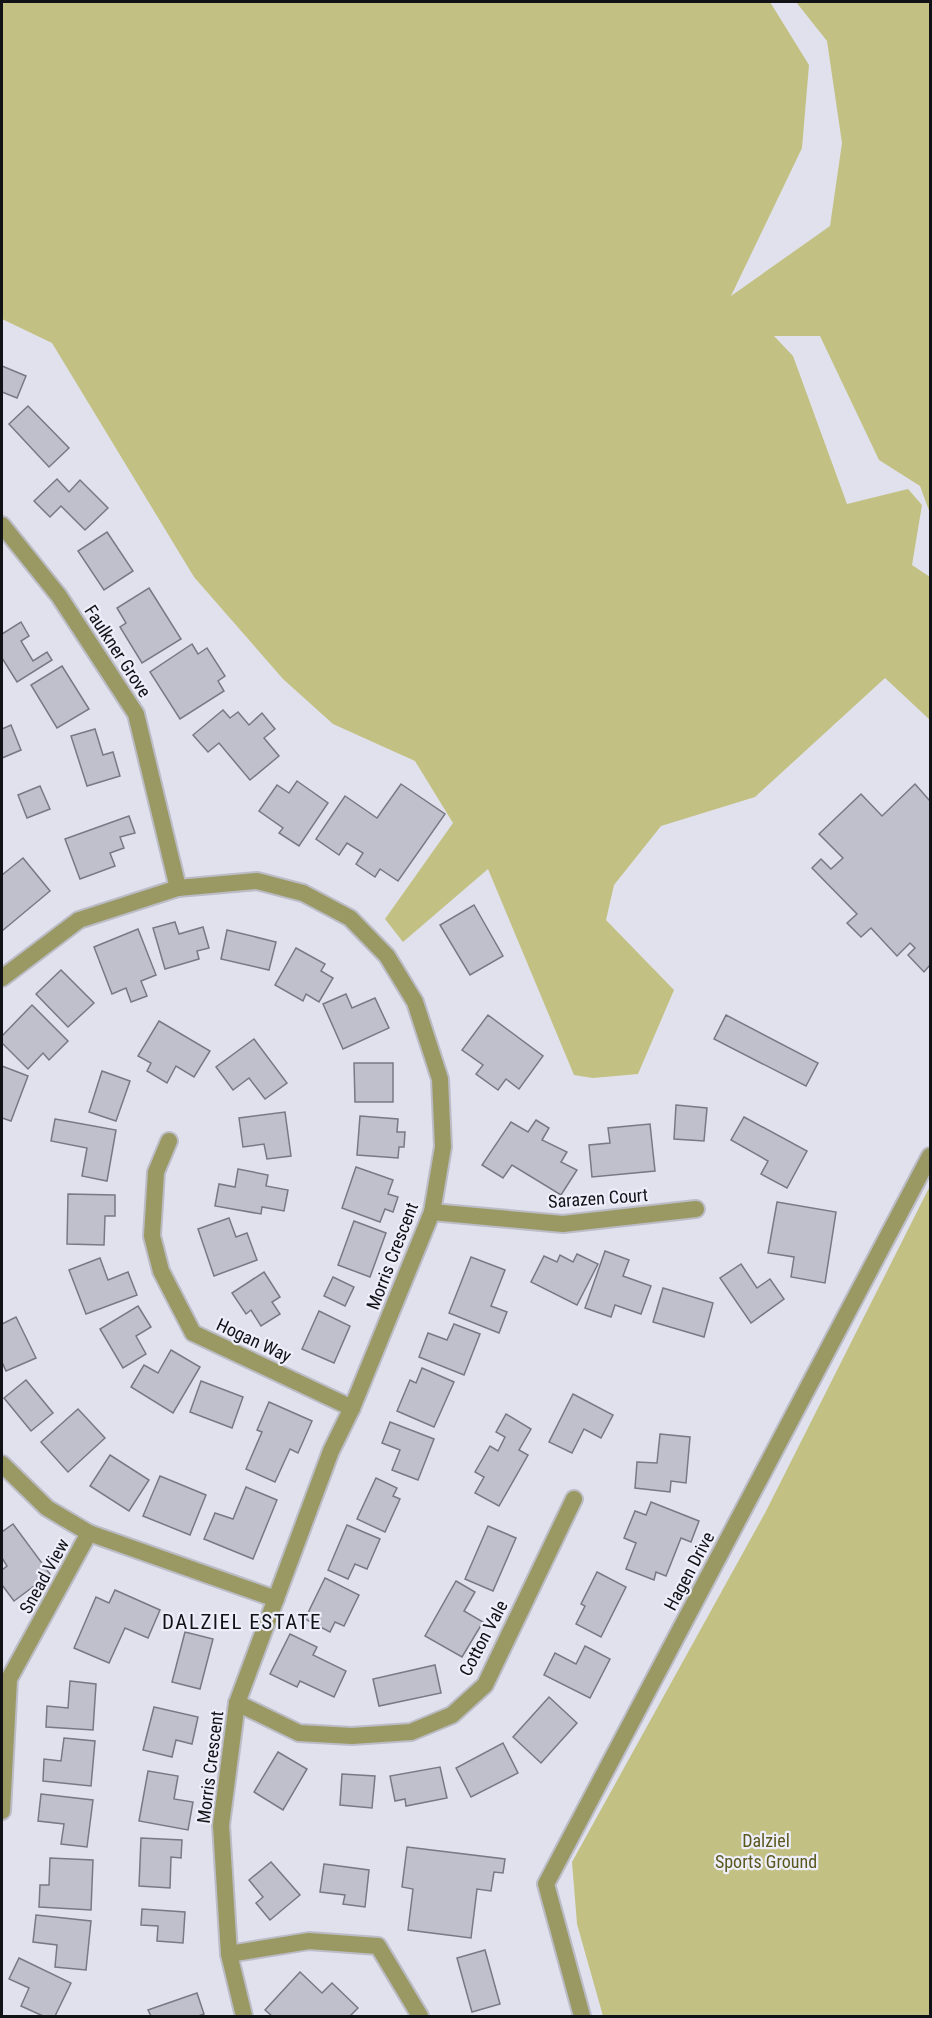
<svg xmlns="http://www.w3.org/2000/svg" width="932" height="2018" font-family="'Roboto Condensed',sans-serif">
<rect width="100%" height="100%" fill="#e0e1ed"/>
<!-- green -->
<g fill="#c2c183">
<path d="M2 2H770L809 65 802 148 731 296 830 226 842 143 827 41 796 2H930V513L920 486 879 460 820 336H774L793 356 847 504 908 489 922 505 912 565 930 577V720L885 678 755 797 661 826 614 885 606 920 674 990 638 1074 593 1078 574 1075 488 869 403 942 385 919 453 823 415 761 333 724 283 679 194 577 52 343 2 319Z"/>
<path d="M930 1186V2016H603L577 1924 572 1862 765 1513Z"/>
</g>
<!-- building -->
<g fill="#bfc0cb" stroke="#787983" stroke-width="1.5">
<path d="M2 366 26 376 17 398 2 392Z"/>
<path d="M28 406 69 448 49 467 9 424Z"/>
<path d="M57 479 69 492 80 480 108 508 85 530 61 506 50 517 34 501Z"/>
<path d="M107 532 133 571 104 590 78 551Z"/>
<path d="M149 588 181 639 142 663 120 627 126 623 117 608Z"/>
<path d="M21 622 29 636 21 641 33 661 47 652 52 660 17 682 2 658V634Z"/>
<path d="M192 644 198 654 207 648 225 676 218 681 224 691 180 719 150 672Z"/>
<path d="M62 666 89 709 57 728 31 685Z"/>
<path d="M223 710 230 718 238 712 249 725 262 713 275 729 264 738 279 756 250 780 219 743 208 752 193 735Z"/>
<path d="M11 725 21 750 2 758V729Z"/>
<path d="M95 729 103 755 113 752 120 776 87 786 71 736Z"/>
<path d="M297 781 328 803 299 846 279 833 283 828 259 811 277 785 289 793Z"/>
<path d="M401 784 445 814 398 881 380 869 375 877 356 864 363 853 347 843 339 855 316 839 345 796 377 818Z"/>
<path d="M915 784 930 801V965L924 972 908 955 915 948 910 943 897 956 871 928 861 937 847 923 857 914 812 868 821 859 831 869 843 858 819 834 861 794 882 816Z"/>
<path d="M40 786 50 809 27 818 18 795Z"/>
<path d="M129 816 135 833 120 837 124 848 110 853 115 866 80 879 65 839Z"/>
<path d="M23 858 50 891 2 931V875Z"/>
<path d="M474 905 503 956 470 975 440 925Z"/>
<path d="M175 922 179 934 203 927 209 948 197 951 199 959 165 969 153 928Z"/>
<path d="M138 929 156 975 141 981 147 996 131 1002 126 988 112 994 94 947Z"/>
<path d="M227 930 276 942 269 970 221 959Z"/>
<path d="M296 948 325 964 321 971 333 978 319 1002 306 994 303 1001 275 985Z"/>
<path d="M61 970 94 1003 68 1027 36 994Z"/>
<path d="M346 994 352 1008 375 998 389 1028 343 1049 323 1004Z"/>
<path d="M32 1005 68 1041 49 1060 43 1053 28 1069 2 1043V1036Z"/>
<path d="M488 1015 543 1056 519 1089 506 1079 498 1090 476 1074 483 1065 462 1050Z"/>
<path d="M726 1015 818 1063 806 1086 714 1039Z"/>
<path d="M159 1021 210 1051 194 1077 176 1066 167 1083 147 1071 151 1063 138 1056Z"/>
<path d="M254 1039 287 1083 265 1099 249 1078 233 1090 216 1067Z"/>
<path d="M354 1063H393V1102H355Z"/>
<path d="M2 1066 28 1076 11 1121 2 1118Z"/>
<path d="M102 1071 130 1081 116 1121 89 1112Z"/>
<path d="M676 1105 707 1108 704 1141 674 1139Z"/>
<path d="M285 1112 291 1156 267 1159 264 1144 243 1147 239 1118Z"/>
<path d="M360 1116 398 1119 397 1132H405L404 1147H399L398 1158 357 1155Z"/>
<path d="M744 1117 807 1151 787 1188 761 1174 768 1161 731 1140Z"/>
<path d="M55 1119 116 1130 107 1181 82 1176 87 1148 51 1141Z"/>
<path d="M536 1120 549 1128 542 1140 567 1152 561 1162 577 1170 561 1195 512 1165 503 1178 482 1165 511 1122 528 1132Z"/>
<path d="M650 1124 655 1171 592 1177 589 1145 610 1143 608 1128Z"/>
<path d="M356 1167 393 1180 388 1194 398 1197 393 1212 385 1209 380 1222 342 1208Z"/>
<path d="M238 1169 268 1175 266 1186 288 1190 284 1211 262 1207 261 1214 215 1206 219 1184 235 1187Z"/>
<path d="M68 1194 115 1195V1216H105L104 1245 67 1244Z"/>
<path d="M777 1202 836 1212 825 1283 791 1277 794 1257 768 1253Z"/>
<path d="M229 1218 236 1237 247 1233 257 1260 214 1276 198 1229Z"/>
<path d="M354 1221 386 1233 370 1277 338 1265Z"/>
<path d="M605 1251 629 1260 623 1276 651 1286 641 1314 615 1305 611 1317 585 1308Z"/>
<path d="M577 1254 598 1264 577 1305 531 1282 544 1256 557 1262 560 1255 573 1262Z"/>
<path d="M471 1257 505 1270 491 1306 507 1312 499 1333 449 1313Z"/>
<path d="M100 1258 108 1280 128 1272 137 1295 86 1314 69 1270Z"/>
<path d="M741 1264 757 1288 770 1279 784 1299 751 1323 720 1278Z"/>
<path d="M264 1272 280 1297 272 1302 280 1314 261 1326 251 1310 246 1314 232 1293Z"/>
<path d="M333 1277 354 1287 345 1306 324 1296Z"/>
<path d="M663 1288 713 1303 704 1337 653 1322Z"/>
<path d="M138 1306 151 1327 136 1336 146 1354 123 1368 100 1329Z"/>
<path d="M319 1311 350 1326 334 1363 302 1349Z"/>
<path d="M16 1317 36 1358 6 1371 2 1362V1324Z"/>
<path d="M454 1324 480 1334 464 1375 419 1357 428 1333 447 1340Z"/>
<path d="M171 1350 200 1367 173 1413 131 1387 144 1365 158 1373Z"/>
<path d="M422 1368 454 1382 434 1427 397 1411 410 1380 416 1383Z"/>
<path d="M26 1380 53 1413 31 1431 4 1398Z"/>
<path d="M201 1381 243 1397 232 1428 190 1412Z"/>
<path d="M573 1394 613 1415 601 1438 584 1429 572 1453 549 1442Z"/>
<path d="M269 1402 312 1421 298 1453 290 1449 275 1482 246 1469 262 1432 257 1430Z"/>
<path d="M78 1409 105 1438 68 1472 41 1442Z"/>
<path d="M506 1414 531 1429 519 1450 528 1455 499 1506 475 1493 484 1477 475 1472 490 1446 498 1451 505 1437 496 1432Z"/>
<path d="M390 1422 434 1439 418 1480 392 1470 400 1450 382 1443Z"/>
<path d="M660 1434 690 1437 686 1483 671 1481 670 1492 635 1488 637 1462 657 1463Z"/>
<path d="M110 1455 149 1480 129 1511 90 1486Z"/>
<path d="M160 1476 206 1495 190 1535 143 1516Z"/>
<path d="M376 1478 397 1488 393 1496 400 1499 385 1532 357 1519Z"/>
<path d="M246 1487 277 1500 253 1559 204 1539 215 1513 233 1519Z"/>
<path d="M651 1502 699 1521 691 1542 681 1538 666 1576 656 1572 654 1580 626 1569 636 1543 624 1538 635 1511 646 1515Z"/>
<path d="M13 1524 50 1574 14 1601 2 1585V1570L7 1566 2 1558V1532Z"/>
<path d="M347 1525 380 1539 367 1569 355 1564 348 1579 328 1570Z"/>
<path d="M488 1526 516 1538 493 1591 465 1579Z"/>
<path d="M597 1572 626 1587 601 1637 576 1624 585 1606 581 1604Z"/>
<path d="M325 1578 359 1595 344 1626 335 1622 330 1632 305 1619Z"/>
<path d="M456 1581 475 1592 464 1611 483 1622 462 1657 425 1636Z"/>
<path d="M115 1590 160 1610 148 1638 125 1628 109 1663 74 1648 96 1597 109 1603Z"/>
<path d="M185 1632 213 1639 200 1689 172 1682Z"/>
<path d="M290 1634 317 1647 313 1655 346 1671 334 1697 300 1681 297 1687 270 1674Z"/>
<path d="M585 1646 610 1659 590 1698 544 1675 555 1653 576 1664Z"/>
<path d="M435 1665 441 1693 379 1706 373 1679Z"/>
<path d="M70 1681 96 1684 93 1730 46 1727 47 1706 68 1708Z"/>
<path d="M549 1697 577 1723 541 1763 513 1737Z"/>
<path d="M154 1707 198 1717 192 1744 176 1740 172 1757 143 1750Z"/>
<path d="M64 1738 95 1741 91 1786 43 1781 44 1759 61 1761Z"/>
<path d="M503 1743 518 1773 471 1797 456 1768Z"/>
<path d="M278 1752 307 1769 283 1810 254 1792Z"/>
<path d="M440 1767 447 1798 406 1806 405 1799 395 1801 390 1776Z"/>
<path d="M148 1771 178 1776 174 1799 193 1802 188 1830 139 1821Z"/>
<path d="M342 1774 375 1776 372 1808 340 1805Z"/>
<path d="M41 1794 93 1800 87 1847 61 1844 64 1824 38 1821Z"/>
<path d="M141 1838 182 1840 181 1858 171 1857 170 1888 139 1886Z"/>
<path d="M407 1847 505 1859 503 1873 494 1872 491 1891 477 1889 471 1938 408 1930 413 1889 402 1887Z"/>
<path d="M50 1858 93 1860 91 1910 39 1907 40 1885H49Z"/>
<path d="M271 1862 300 1895 270 1920 256 1903 263 1897 249 1880Z"/>
<path d="M324 1864 369 1870 365 1907 343 1904 345 1895 320 1892Z"/>
<path d="M142 1909 185 1912 183 1943 157 1941 158 1926 141 1925Z"/>
<path d="M36 1915 91 1921 86 1970 55 1967 57 1945 33 1942Z"/>
<path d="M485 1950 500 2004 472 2012 457 1958Z"/>
<path d="M19 1958 71 1983 55 2016H43L21 2006 29 1988 9 1979Z"/>
<path d="M300 1972 322 1993 332 1983 358 2008 350 2016H272L265 2010Z"/>
<path d="M197 1993 204 2014 198 2016H151L148 2010Z"/>
</g>
<g fill="none" stroke-linecap="round" stroke-linejoin="round">
<!-- minor casing -->
<g stroke="#bbbcc6" stroke-width="20">
<g id="minor">
<path d="M2 525 59 596 136 714 178 888"/>
<path d="M2 978 79 920 178 888 257 881 303 893 350 918 387 956 415 1002 440 1079 443 1147 432 1212 352 1408 331 1451 237 1703 221 1825 229 1954 244 2016"/>
<path d="M169 1141 156 1172 152 1236 161 1271 193 1333 352 1408"/>
<path d="M432 1212 563 1224 696 1209"/>
<path d="M2 1464 47 1508 89 1533 276 1599"/>
<path d="M237 1703 299 1733 352 1736 411 1732 452 1715 485 1685 574 1499"/>
<path d="M2 1811 9 1679 89 1533"/>
<path d="M229 1954 309 1941 378 1946 420 2016"/>
<path d="M582 2016 546 1884 930 1156"/>
</g>
</g>
<!-- minor -->
<use href="#minor" stroke="#9a9964" stroke-width="16"/>
</g>
<g text-anchor="middle" dominant-baseline="central" stroke-width="4.5" stroke-linejoin="round" paint-order="stroke">
<!-- street labels -->
<g font-size="18" fill="#111216" stroke="#eeeefb">
<text transform="translate(118 651) rotate(57)">Faulkner Grove</text>
<text transform="translate(598 1198) rotate(-4)">Sarazen Court</text>
<text transform="translate(392 1256) rotate(-69)">Morris Crescent</text>
<text transform="translate(254 1340) rotate(25)">Hogan Way</text>
<text transform="translate(689 1571) rotate(-62)">Hagen Drive</text>
<text transform="translate(44 1576) rotate(-61)">Snead View</text>
<text transform="translate(483 1638) rotate(-62)">Cotton Vale</text>
<text transform="translate(210 1767) rotate(-83)">Morris Crescent</text>
</g>
<!-- park labels -->
<g font-size="18" fill="#5a581d" stroke="#eeeefb">
<text x="766" y="1840">Dalziel<tspan x="766" dy="21">Sports Ground</tspan></text>
</g>
<!-- quarter labels -->
<g font-size="21" letter-spacing="1.5" fill="#111216" stroke="#eeeefb">
<text x="242" y="1622">DALZIEL ESTATE</text>
</g>
</g>
<!-- border -->
<rect width="932" height="2018" fill="none" stroke="#111216" stroke-width="6"/>
</svg>
